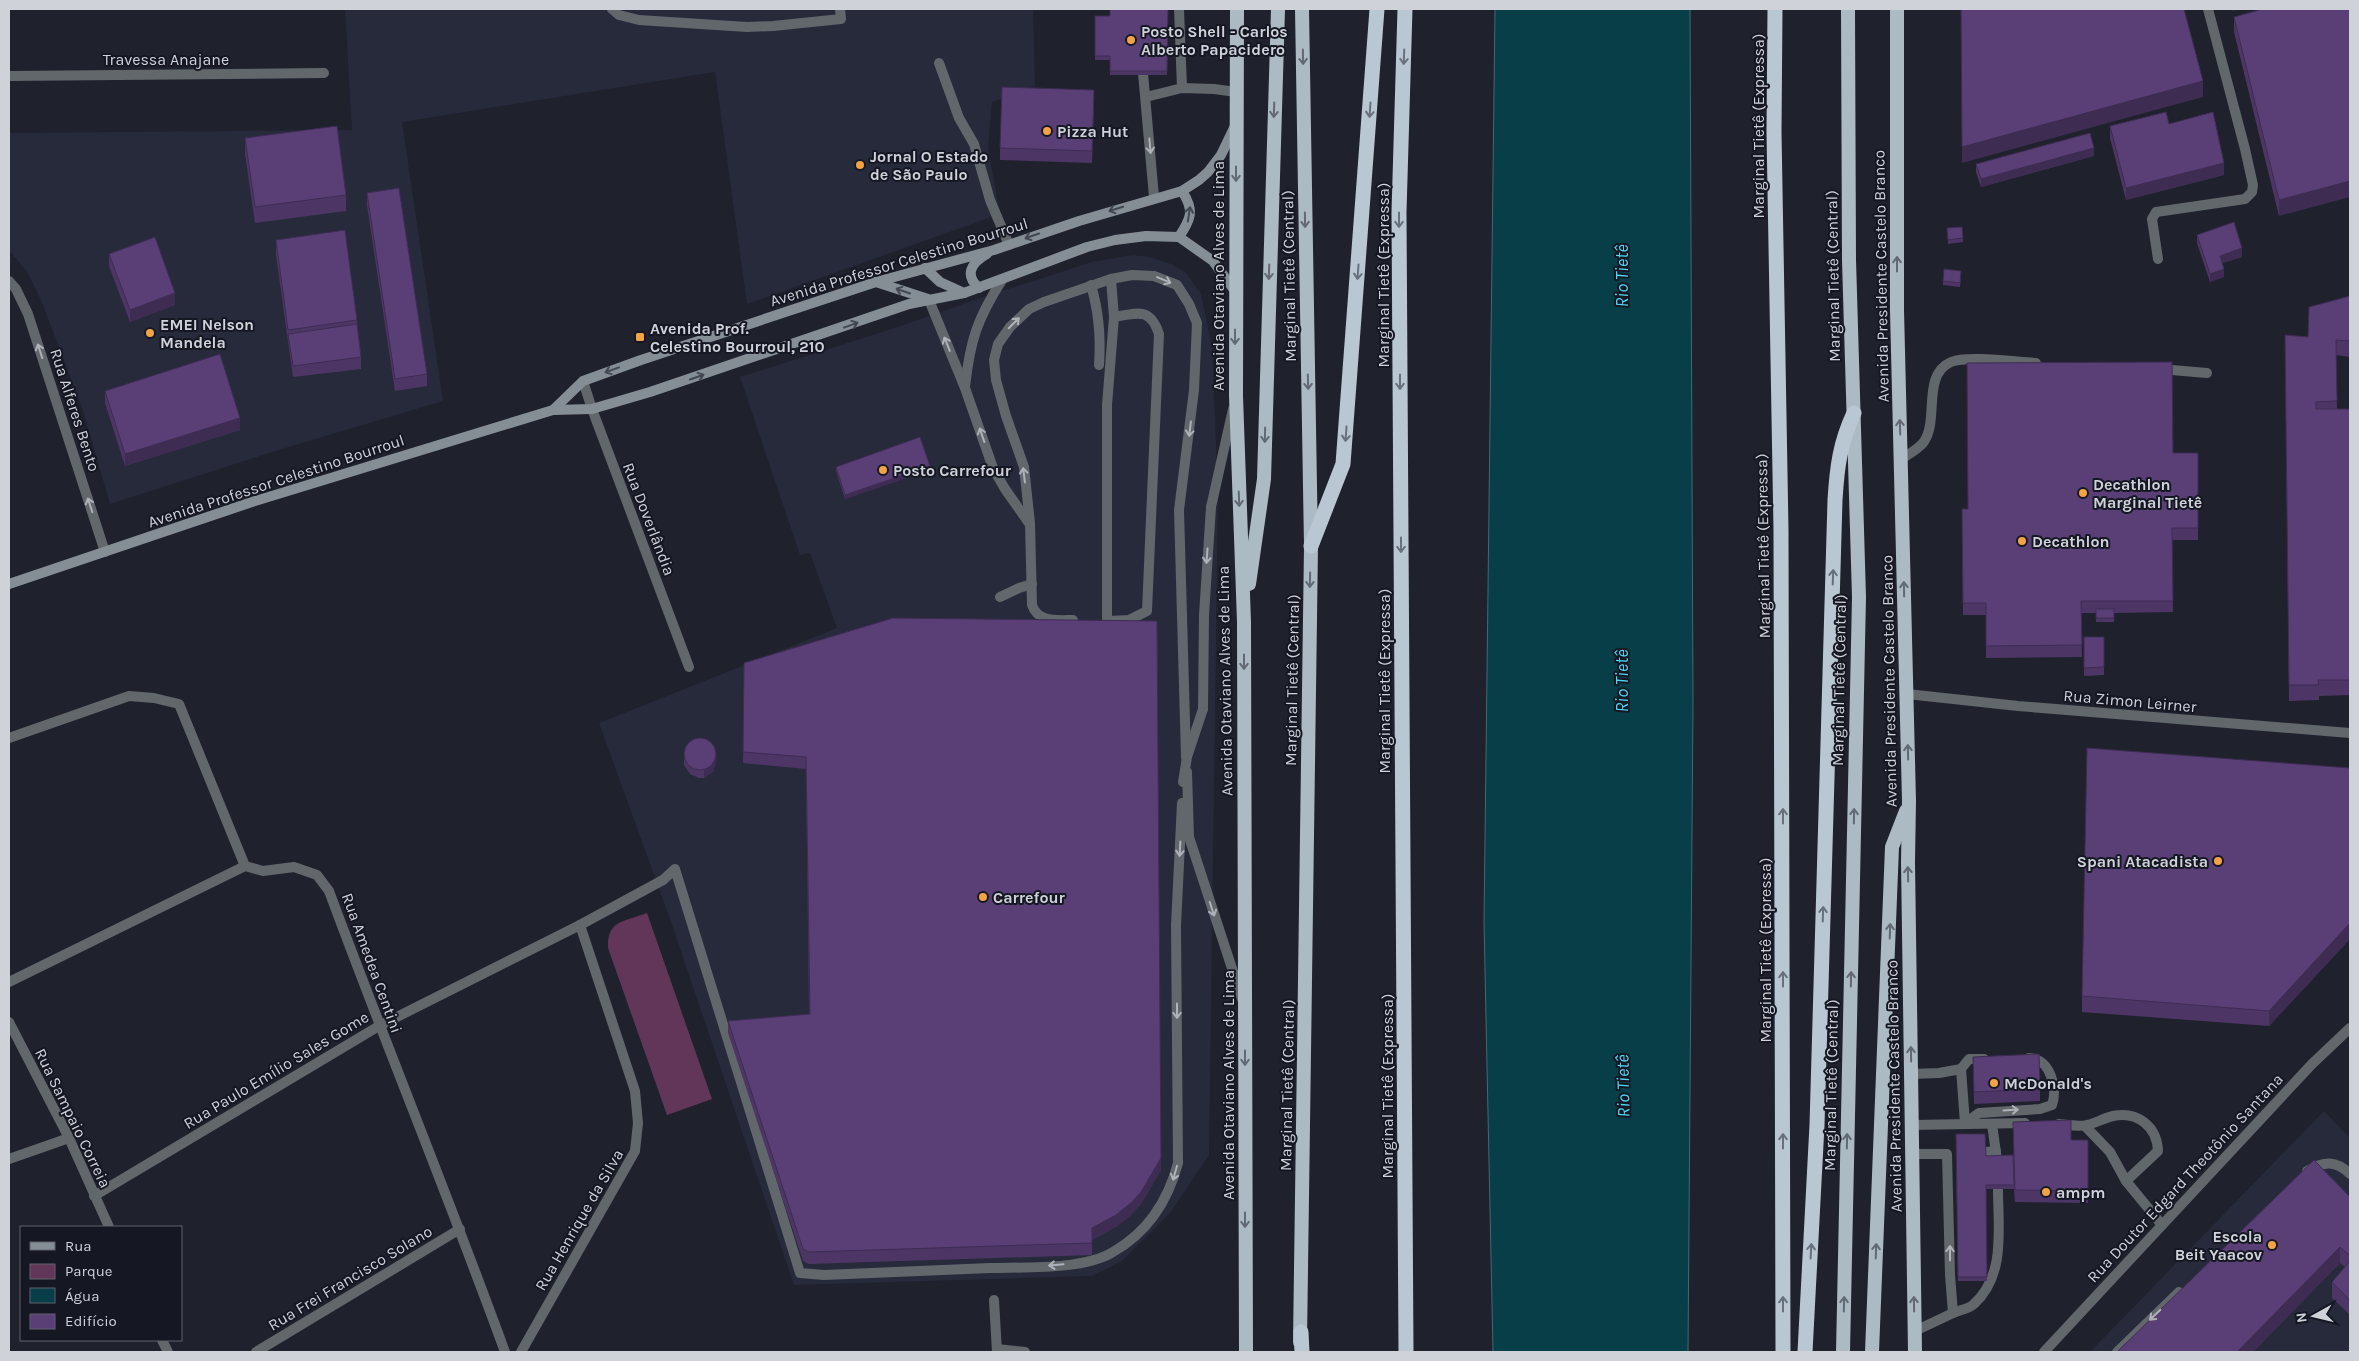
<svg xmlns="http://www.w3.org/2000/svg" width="2359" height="1361" font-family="Karla,sans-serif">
<rect width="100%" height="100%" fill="#1f212d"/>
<!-- built -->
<g fill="#262a3b">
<path d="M345 9H1033L1035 86 992 102 988 148 1000 214 747 304 715 72 402 122 443 401 272 452 110 504 83 411 43 305 28 273 9 250V133L352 130Z"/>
<path d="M1133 255 1149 257 1171 264 1186 273 1201 294 1212 347 1218 493 1209 1155 1170 1213 1122 1261 1092 1276 794 1285 669 916 599 723 837 628 810 553 800 555 740 377 898 327 980 298 1092 262Z"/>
<path d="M2324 1111 2350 1138V1352H2090Z"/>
</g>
<!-- green -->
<path fill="#623658" d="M647 913 712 1099 667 1115 608 948C607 920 624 922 647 913Z"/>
<!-- water -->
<path fill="#073e48" stroke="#436a74" d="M1495 9H1690L1693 703 1688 1352H1493L1484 922Z"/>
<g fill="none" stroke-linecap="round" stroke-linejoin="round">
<!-- service -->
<g stroke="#61676b" stroke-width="10">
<path d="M612 9 619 15 639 20 747 27 773 26 841 19 840 9"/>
<path d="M1179 9 1182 88"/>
<path d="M1142 62 1154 197"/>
<path d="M939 63 959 118 974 144 990 200 1009 245"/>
<path d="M1146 97 1182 88 1214 89 1236 92"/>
<path d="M2158 259 2152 219 2156 212 2245 199 2252 192 2253 185 2245 149 2208 9"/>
<path d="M1091 285C1099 312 1101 337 1099 365"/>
<path d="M929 300 965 388 993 468 1005 489 1029 523"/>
<path d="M2160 369 2207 373"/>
<path d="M965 387C970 341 977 319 1002 280"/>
<path d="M1901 459C1909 454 1917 450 1923 443 1940 421 1921 375 1951 362 1967 355 2016 362 2036 363"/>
<path d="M1000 597 1019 588 1032 584"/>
<path d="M1073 620C1057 620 1038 623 1032 605L1030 523 1024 467 1006 416 996 380 994 360 998 344 1010 327 1029 309 1044 302 1111 279 1132 275 1154 276 1177 285 1189 304 1197 323 1194 390 1179 510 1186 757"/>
<path d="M1107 621V405L1114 317 1111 279"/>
<path d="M1108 621 1129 620 1147 611 1159 334C1150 307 1138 313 1114 317"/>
<path d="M1203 709 1204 615 1211 507"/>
<path d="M1187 772 1189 837 1242 999"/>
<path d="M580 925 663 880 675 869 800 1273 824 1275C879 1273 935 1270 990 1268 1025 1267 1084 1270 1113 1252 1148 1232 1168 1201 1178 1163L1176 925 1182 803"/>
<path d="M1961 1069 1965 1123"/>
<path d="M1911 1074 1939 1073 1961 1069 1969 1059H1984"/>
<path d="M1965 1123 1979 1113 2040 1109 2052 1105C2058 1088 2050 1058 2029 1058"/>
<path d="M1992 1124 1997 1160"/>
<path d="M2059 1124C2068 1125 2079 1127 2087 1125 2096 1123 2104 1118 2113 1116 2137 1111 2157 1126 2158 1151L2126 1181"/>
<path d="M1912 1125 2025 1123"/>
<path d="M2085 1126 2110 1152 2126 1181 2162 1225"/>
<path d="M1986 1152 1996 1151"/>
<path d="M1912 1154H1947L1950 1275 1953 1313 1915 1331"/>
<path d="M2307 1171C2324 1161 2336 1160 2350 1174"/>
<path d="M1953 1313C1959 1310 1969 1309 1974 1304 2006 1275 1998 1228 1998 1189"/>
<path d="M2117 1352 2179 1292"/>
</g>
<!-- minor -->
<g stroke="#61676b" stroke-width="10">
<path d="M9 76 324 73"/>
<path d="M9 281 16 289 28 314 105 552"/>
<path d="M583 381 592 409 689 667"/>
<path d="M1211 507 1233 409"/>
<path d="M9 738 129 696 154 698 179 704 245 866"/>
<path d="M9 982 245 866 263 871 294 867 317 875 329 891C386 1045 449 1198 505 1352"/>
<path d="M9 1022 69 1138 109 1227"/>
<path d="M9 1159 69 1138"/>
<path d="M94 1196 379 1026 580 925 635 1091 638 1123 635 1151 521 1352"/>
<path d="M994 1300 997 1352"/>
<path d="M162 1340 168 1352"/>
<path d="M997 1349 1025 1352"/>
<path d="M256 1352 460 1229"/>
</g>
<!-- tertiary -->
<g stroke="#61676b" stroke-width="10">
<path d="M1907 694 2018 706 2350 733"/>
<path d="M2044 1352 2312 1064 2350 1028"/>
</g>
<!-- secondary -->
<g stroke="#858e95" stroke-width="10">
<path d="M1179 237C1191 218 1195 211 1182 191"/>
<path d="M925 268 940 282 964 293"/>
<path d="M876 282 928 299"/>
<path d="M979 288C964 275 971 263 987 254"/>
<path d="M553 410 583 381 641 360 876 282 994 250 1079 221 1182 191 1199 180 1208 172 1221 155 1235 126"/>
<path d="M9 584 252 502 553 410 592 409 650 392 909 304 964 293 1087 247 1115 240 1146 236 1179 237 1213 261 1235 291"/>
</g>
<!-- trunk -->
<g stroke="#acbac4" stroke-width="14">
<path d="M1237 9 1236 396 1244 622 1246 1352"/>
<path d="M1897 9V310L1909 801 1908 862 1915 1352"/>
<path d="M1249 584 1264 479 1278 9"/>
<path d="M1300 1342 1311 546 1302 9"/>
<path d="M1843 1352 1859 597 1849 260 1848 9"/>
<path d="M1872 1352 1892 847 1906 811"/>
</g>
<!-- motorway -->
<g stroke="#b9c7d3" stroke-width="15">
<path d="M1405 9 1399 212 1406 1352"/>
<path d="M1775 9 1774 132 1781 530 1783 1352"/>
<path d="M1311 546 1343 464 1377 9"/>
<path d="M1301 1332 1302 1352"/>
<path d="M1805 1352 1817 1125 1835 500C1837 467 1840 443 1854 413"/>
</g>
<!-- service-bridge -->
<path stroke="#61676b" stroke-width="10" d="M1183 782 1187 757 1203 709"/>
</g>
<!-- wall -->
<g fill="#4d3665">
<path d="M1168 9 1167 75H1110V60H1095V16H1110Z"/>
<path d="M2350 9 2279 216 2234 32V17Z"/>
<path d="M1094 102 1092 163 1000 160V148Z"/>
<path d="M2169 124 2224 175 2126 200 2110 138V126Z"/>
<path d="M245 138 346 195V211L255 223 245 154Z"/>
<path d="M2094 156 1981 187 1976 172V164Z"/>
<path d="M367 193 427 374V386L395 391 367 205Z"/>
<path d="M1962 227 1963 242 1948 244 1947 228Z"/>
<path d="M2197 235 2242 257 2222 263 2224 277 2210 282 2197 243Z"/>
<path d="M276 240 357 320 361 357V369L293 377 276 255Z"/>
<path d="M109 254 175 305 130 322 109 266Z"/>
<path d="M1961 275 1960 287 1943 285V281Z"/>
<path d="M2350 296V357L2336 355 2337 409H2350V695L2319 696V700L2289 701 2285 335 2308 337Z"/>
<path d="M105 391 240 430 125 466 105 403Z"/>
<path d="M2173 453 2198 528V540H2172L2173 612 2114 613V622H2096V613H2081L2082 657 1986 658V615H1963L1962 509H1968Z"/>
<path d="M836 467 930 470 845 499 836 471Z"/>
<path d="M2084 637H2104V675L2084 676Z"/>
<path d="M744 663 1161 1170 1141 1204 1132 1214 1116 1227 1092 1240V1255L809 1264 803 1261 728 1033V1021L809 1014 806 769 743 763Z"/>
<path d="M684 751 716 762 713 772 704 778H699L690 774 684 765Z"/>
<path d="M2350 768V939L2269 1026 2082 1012V996Z"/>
<path d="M1973 1057 2040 1089V1101L1974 1104Z"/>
<path d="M1956 1134 1986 1156 2013 1155 2071 1140H2088V1203L2015 1202 2014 1189H1986L1987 1281H1958Z"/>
<path d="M2350 1197V1315L2332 1298V1282L2345 1267 2340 1263 2253 1352H2117Z"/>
</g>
<!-- shaded-wall -->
<g fill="#3e2c53">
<path d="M2232 9H2241L2232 11Z"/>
<path d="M2203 81V97L1962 163V147Z"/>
<path d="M2094 148V156L1981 187V179Z"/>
<path d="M2224 163V175L2126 200V188Z"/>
<path d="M2350 181V197L2279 216V200Z"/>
<path d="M2242 248V257L2220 264V256Z"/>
<path d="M2224 269V277L2210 282V274Z"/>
<path d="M175 293V305L130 322V310Z"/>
<path d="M240 418V430L125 466V454Z"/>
<path d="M930 466V470L845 499V495Z"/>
<path d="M716 754V762L713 772 704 778V770Z"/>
<path d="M2350 923V939L2269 1026V1011Z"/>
<path d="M1161 1158V1170L1141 1204 1132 1214 1116 1227 1092 1240V1228Z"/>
<path d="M2340 1247V1263L2253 1352H2237Z"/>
</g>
<!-- building -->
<g fill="#593f76" stroke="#3e2c53">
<path d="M1110 9H1168L1167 71H1110V56H1095V16H1110Z"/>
<path d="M1961 9H2184L2203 81 1962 147Z"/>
<path d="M2263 9H2350V181L2279 200 2234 17Z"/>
<path d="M1002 87 1094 90 1092 151 1000 148Z"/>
<path d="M2166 112 2169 124 2213 112 2224 163 2126 188 2110 126Z"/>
<path d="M337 126 346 195 255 207 245 138Z"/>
<path d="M2090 133 2094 148 1981 179 1976 164Z"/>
<path d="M399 188 427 374 395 379 367 193Z"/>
<path d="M2234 222 2242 248 2220 256 2224 269 2210 274 2197 235Z"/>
<path d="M1962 227 1963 238 1948 240 1947 228Z"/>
<path d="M345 230 357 320 288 330 276 240Z"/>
<path d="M155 237 175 293 130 310 109 254Z"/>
<path d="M1944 269 1961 271 1960 283 1943 281Z"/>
<path d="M2350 296V341L2336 340 2337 401 2316 402V409H2350V680H2318L2319 685H2289L2285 335 2308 337 2309 307Z"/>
<path d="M357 324 361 357 293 366 288 334Z"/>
<path d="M220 354 240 418 125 454 105 391Z"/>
<path d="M2172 362 2173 453H2198V528H2172L2173 601H2081L2082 645 1986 646V603H1963L1962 509H1968L1967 363Z"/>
<path d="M920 437 930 466 845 495 836 467Z"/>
<rect x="2096" y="609" width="18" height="9"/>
<path d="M893 618 1157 621 1161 1158 1141 1192 1132 1202 1116 1215 1092 1228V1243L809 1252 803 1249 728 1021 810 1014 806 757 743 752 744 663Z"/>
<path d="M2084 637H2104V667L2084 668Z"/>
<circle cx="700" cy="754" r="16"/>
<path d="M2087 748 2350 768V923L2269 1011 2082 996Z"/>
<path d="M2039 1054 2040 1089 1974 1092 1973 1057Z"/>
<path d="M2071 1120V1140H2088V1191L2015 1190 2013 1122Z"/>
<path d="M1956 1134H1985L1986 1156 2013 1155 2014 1185H1986L1987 1277H1958Z"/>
<path d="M2314 1160 2350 1197V1256L2340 1247 2237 1352H2117Z"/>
<path d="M2350 1261V1300L2332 1282Z"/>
</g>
<!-- one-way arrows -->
<defs><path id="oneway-shaft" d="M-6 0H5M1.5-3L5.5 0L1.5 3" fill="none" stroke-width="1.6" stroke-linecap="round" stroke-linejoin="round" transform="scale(1.25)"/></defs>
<g stroke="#606974">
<use href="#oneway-shaft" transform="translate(1303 57) rotate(89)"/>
<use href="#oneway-shaft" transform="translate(1274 110) rotate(92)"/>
<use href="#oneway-shaft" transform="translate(1236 174) rotate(90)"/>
<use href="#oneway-shaft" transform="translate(1305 220) rotate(89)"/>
<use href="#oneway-shaft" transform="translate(1897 264) rotate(-90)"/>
<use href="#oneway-shaft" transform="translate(1269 272) rotate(92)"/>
<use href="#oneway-shaft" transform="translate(1235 337) rotate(90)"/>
<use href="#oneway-shaft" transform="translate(1308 382) rotate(89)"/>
<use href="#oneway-shaft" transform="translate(1900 427) rotate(-92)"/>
<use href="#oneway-shaft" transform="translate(1265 435) rotate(91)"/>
<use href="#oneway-shaft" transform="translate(1239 499) rotate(88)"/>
<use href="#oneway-shaft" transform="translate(1310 580) rotate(91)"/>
<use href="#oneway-shaft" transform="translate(1904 589) rotate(-91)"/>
<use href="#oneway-shaft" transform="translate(1244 662) rotate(90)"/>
<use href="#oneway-shaft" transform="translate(1908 752) rotate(-91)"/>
<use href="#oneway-shaft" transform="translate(1854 816) rotate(-89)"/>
<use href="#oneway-shaft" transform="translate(1908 874) rotate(-91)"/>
<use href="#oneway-shaft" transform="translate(1890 931) rotate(-88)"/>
<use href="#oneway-shaft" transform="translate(1851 979) rotate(-89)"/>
<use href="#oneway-shaft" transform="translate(1911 1054) rotate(-91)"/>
<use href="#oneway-shaft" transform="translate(1245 1058) rotate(90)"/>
<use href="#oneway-shaft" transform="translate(1847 1141) rotate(-89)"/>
<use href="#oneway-shaft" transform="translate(1245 1220) rotate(90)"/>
<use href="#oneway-shaft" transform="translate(1876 1251) rotate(-88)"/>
<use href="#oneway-shaft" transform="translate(1844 1304) rotate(-89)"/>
<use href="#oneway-shaft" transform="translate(1914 1304) rotate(-91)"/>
</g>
<g stroke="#67707b">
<use href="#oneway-shaft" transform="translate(1404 57) rotate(92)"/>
<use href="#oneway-shaft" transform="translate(1370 110) rotate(94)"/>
<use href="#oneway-shaft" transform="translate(1399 220) rotate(90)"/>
<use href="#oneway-shaft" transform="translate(1358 272) rotate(94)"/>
<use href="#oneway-shaft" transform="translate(1400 382) rotate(90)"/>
<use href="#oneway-shaft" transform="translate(1346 434) rotate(94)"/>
<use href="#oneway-shaft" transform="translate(1401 545) rotate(90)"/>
<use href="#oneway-shaft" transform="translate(1833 577) rotate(-88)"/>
<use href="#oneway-shaft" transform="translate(1783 816) rotate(-90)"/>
<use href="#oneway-shaft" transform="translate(1823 914) rotate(-88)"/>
<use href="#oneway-shaft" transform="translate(1783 979) rotate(-90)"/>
<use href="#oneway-shaft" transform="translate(1783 1141) rotate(-90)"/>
<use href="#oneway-shaft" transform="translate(1811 1251) rotate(-87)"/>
<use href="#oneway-shaft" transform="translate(1783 1304) rotate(-90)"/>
</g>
<g stroke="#afb2b9">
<use href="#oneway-shaft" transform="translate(1150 146) rotate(85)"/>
<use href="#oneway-shaft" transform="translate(1164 280) rotate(23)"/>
<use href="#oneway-shaft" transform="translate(1014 323) rotate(-45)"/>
<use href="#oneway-shaft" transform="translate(947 344) rotate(-112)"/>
<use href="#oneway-shaft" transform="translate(40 351) rotate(-108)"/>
<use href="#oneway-shaft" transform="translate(1190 429) rotate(97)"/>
<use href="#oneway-shaft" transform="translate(982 435) rotate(-109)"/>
<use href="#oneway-shaft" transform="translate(1024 475) rotate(-97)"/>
<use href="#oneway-shaft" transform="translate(90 505) rotate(-108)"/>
<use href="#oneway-shaft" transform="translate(1207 556) rotate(94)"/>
<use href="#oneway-shaft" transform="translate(1180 849) rotate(93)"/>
<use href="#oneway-shaft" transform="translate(1212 909) rotate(72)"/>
<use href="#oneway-shaft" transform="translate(1177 1011) rotate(90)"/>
<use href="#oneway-shaft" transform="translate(2011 1110) rotate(-4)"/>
<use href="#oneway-shaft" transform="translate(1175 1173) rotate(106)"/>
<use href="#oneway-shaft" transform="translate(1950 1253) rotate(-90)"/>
<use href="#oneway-shaft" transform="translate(1056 1265) rotate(175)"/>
<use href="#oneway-shaft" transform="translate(2155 1315) rotate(136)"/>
</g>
<g stroke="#424751">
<use href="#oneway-shaft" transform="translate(1116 209) rotate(163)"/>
<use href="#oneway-shaft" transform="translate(1189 214) rotate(-81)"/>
<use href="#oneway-shaft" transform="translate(1032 236) rotate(161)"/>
<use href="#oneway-shaft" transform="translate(903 291) rotate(-161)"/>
<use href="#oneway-shaft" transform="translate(851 325) rotate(-20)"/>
<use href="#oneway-shaft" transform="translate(612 370) rotate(160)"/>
<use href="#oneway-shaft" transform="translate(697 377) rotate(-19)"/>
</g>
<!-- markers -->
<g fill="#f4a344" stroke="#151823" stroke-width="2">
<circle cx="1131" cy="40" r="5"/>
<circle cx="1047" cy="131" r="5"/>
<circle cx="860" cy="165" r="5"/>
<circle cx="150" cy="333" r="5"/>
<rect x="635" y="332" width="10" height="10" rx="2.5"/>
<circle cx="883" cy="470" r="5"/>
<circle cx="2083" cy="493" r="5"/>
<circle cx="2022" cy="541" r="5"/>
<circle cx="2218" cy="861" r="5"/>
<circle cx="983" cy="897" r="5"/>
<circle cx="1994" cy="1083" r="5"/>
<circle cx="2046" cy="1192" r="5"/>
<circle cx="2272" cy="1245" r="5"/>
</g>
<g text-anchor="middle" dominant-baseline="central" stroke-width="4" stroke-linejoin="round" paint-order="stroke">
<!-- poi labels -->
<g font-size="16" font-weight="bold" fill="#d0d2da" stroke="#151823" text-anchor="start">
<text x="1141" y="31">Posto Shell - Carlos<tspan x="1141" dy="18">Alberto Papacidero</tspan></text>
<text x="1057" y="131">Pizza Hut</text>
<text x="870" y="156">Jornal O Estado<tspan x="870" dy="18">de São Paulo</tspan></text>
<text x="160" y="324">EMEI Nelson<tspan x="160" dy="18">Mandela</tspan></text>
<text x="650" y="328">Avenida Prof.<tspan x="650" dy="18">Celestino Bourroul, 210</tspan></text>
<text x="893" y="470">Posto Carrefour</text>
<text x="2093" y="484">Decathlon<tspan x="2093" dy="18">Marginal Tietê</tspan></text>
<text x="2032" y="541">Decathlon</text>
<text x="2208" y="861" text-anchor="end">Spani Atacadista</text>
<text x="993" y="897">Carrefour</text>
<text x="2004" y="1083">McDonald's</text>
<text x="2056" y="1192">ampm</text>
<text x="2262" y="1236" text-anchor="end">Escola<tspan x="2262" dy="18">Beit Yaacov</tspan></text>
</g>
<!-- street labels -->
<g font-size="16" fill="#d0d2da" stroke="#151823">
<text x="166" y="59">Travessa Anajane</text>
<text transform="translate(1758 126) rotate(-90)">Marginal Tietê (Expressa)</text>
<text transform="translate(899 262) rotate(-17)">Avenida Professor Celestino Bourroul</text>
<text transform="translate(1383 275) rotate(-90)">Marginal Tietê (Expressa)</text>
<text transform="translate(1218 276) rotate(-90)">Avenida Otaviano Alves de Lima</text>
<text transform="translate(1289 276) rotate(-91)">Marginal Tietê (Central)</text>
<text transform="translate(1833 276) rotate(-91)">Marginal Tietê (Central)</text>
<text transform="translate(1881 276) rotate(-91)">Avenida Presidente Castelo Branco</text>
<text transform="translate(75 410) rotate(72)">Rua Alferes Bento</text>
<text transform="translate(276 481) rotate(-18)">Avenida Professor Celestino Bourroul</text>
<text transform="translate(649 519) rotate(69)">Rua Doverlândia</text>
<text transform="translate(1763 546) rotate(-91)">Marginal Tietê (Expressa)</text>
<text transform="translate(1292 680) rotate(-89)">Marginal Tietê (Central)</text>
<text transform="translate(1839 680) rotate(-89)">Marginal Tietê (Central)</text>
<text transform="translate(1225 681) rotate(-91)">Avenida Otaviano Alves de Lima</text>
<text transform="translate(1384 681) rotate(-90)">Marginal Tietê (Expressa)</text>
<text transform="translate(1889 681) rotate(-91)">Avenida Presidente Castelo Branco</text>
<text transform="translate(2130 701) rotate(5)">Rua Zimon Leirner</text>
<text transform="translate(1765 950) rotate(-90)">Marginal Tietê (Expressa)</text>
<text transform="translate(372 963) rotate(70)">Rua Amedea Centini</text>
<text transform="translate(276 1070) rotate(-31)">Rua Paulo Emílio Sales Gome</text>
<text transform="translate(1228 1085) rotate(-90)">Avenida Otaviano Alves de Lima</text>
<text transform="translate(1287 1085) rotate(-89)">Marginal Tietê (Central)</text>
<text transform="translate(1831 1085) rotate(-89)">Marginal Tietê (Central)</text>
<text transform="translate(1387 1086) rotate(-90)">Marginal Tietê (Expressa)</text>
<text transform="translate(1894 1086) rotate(-91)">Avenida Presidente Castelo Branco</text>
<text transform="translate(73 1118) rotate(64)">Rua Sampaio Correia</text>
<text transform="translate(2185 1178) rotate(-47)">Rua Doutor Edgard Theotônio Santana</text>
<text transform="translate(579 1220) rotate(-60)">Rua Henrique da Silva</text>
<text transform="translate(350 1278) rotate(-31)">Rua Frei Francisco Solano</text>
</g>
<!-- water labels -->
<g font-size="18" font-style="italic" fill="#4ed7f3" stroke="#151823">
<text transform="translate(1622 276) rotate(-90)">Rio Tietê</text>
<text transform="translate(1622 681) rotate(-90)">Rio Tietê</text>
<text transform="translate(1623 1086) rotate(-91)">Rio Tietê</text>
</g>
</g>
<!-- border -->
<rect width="2359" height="1361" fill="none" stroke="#d0d2da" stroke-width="20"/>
<!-- legend -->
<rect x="20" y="1226" width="162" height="115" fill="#151823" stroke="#60626c"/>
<rect x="30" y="1242" width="25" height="8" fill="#858e95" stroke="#60626c"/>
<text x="65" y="1251" font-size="15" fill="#d0d2da">Rua</text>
<rect x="30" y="1264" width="25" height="15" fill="#623658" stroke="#60626c"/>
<text x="65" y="1276" font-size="15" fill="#d0d2da">Parque</text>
<rect x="30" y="1288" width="25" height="15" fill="#073e48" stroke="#60626c"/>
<text x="65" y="1301" font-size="15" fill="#d0d2da">Água</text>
<rect x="30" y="1314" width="25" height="15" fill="#593f76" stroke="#60626c"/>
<text x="65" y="1326" font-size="15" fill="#d0d2da">Edifício</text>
<!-- north arrow -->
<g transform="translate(2314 1316) rotate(262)" stroke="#151823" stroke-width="4" paint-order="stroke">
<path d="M0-4L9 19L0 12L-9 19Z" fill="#d0d2da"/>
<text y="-8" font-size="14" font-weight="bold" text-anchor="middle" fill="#d0d2da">N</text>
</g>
</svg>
